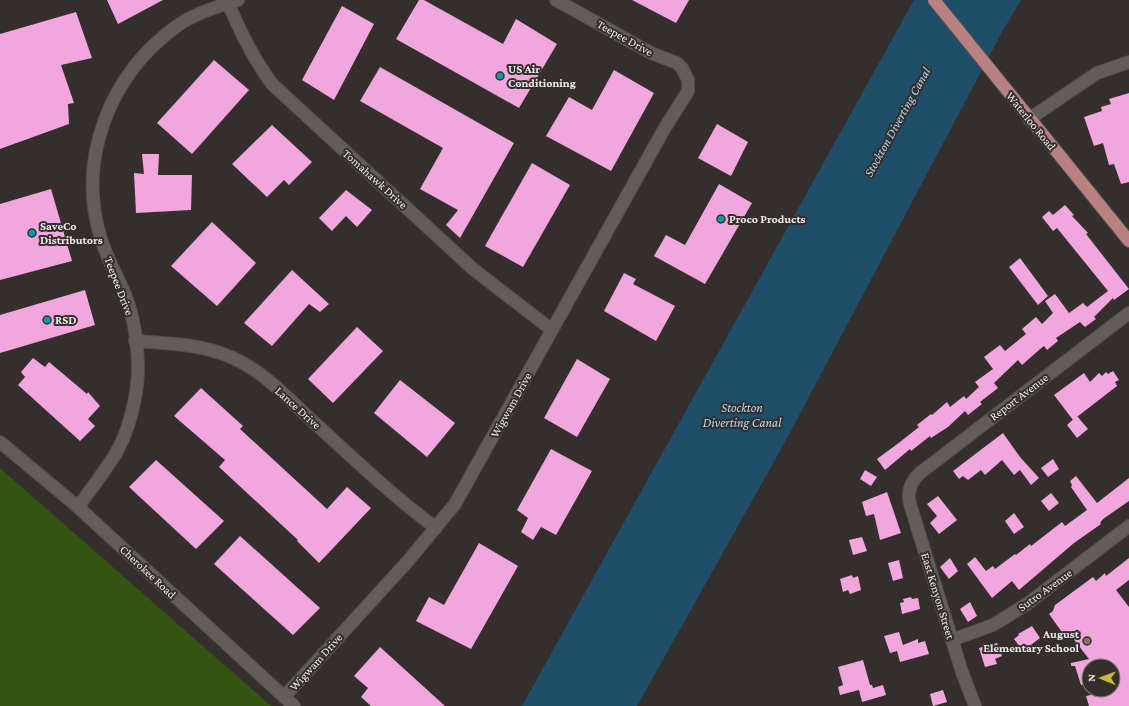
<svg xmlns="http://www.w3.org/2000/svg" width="1129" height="706" font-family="'Crimson Pro',serif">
<rect width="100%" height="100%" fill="#342f2d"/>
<!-- green -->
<path fill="#345411" d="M0 468 271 706H0Z"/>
<!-- water -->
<path fill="#1f4e69" d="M914 0H1021L1002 32 785 442 637 706H522Z"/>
<!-- building -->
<g fill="#f2a6de">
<path d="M107 0H163L118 24Z"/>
<path d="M419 0H424L503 44 516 19 557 44 519 108 396 39Z"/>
<path d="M632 0H689L676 23Z"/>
<path d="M342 6 374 24 334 100 302 80Z"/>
<path d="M76 12 92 58 61 65 74 103 68 104 69 124 0 149V34Z"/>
<path d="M214 60 249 90 192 154 157 123Z"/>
<path d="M380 67 514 143 460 238 446 225 458 210 420 189 443 148 360 101Z"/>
<path d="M614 70 654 93 611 171 546 136 569 97 592 110Z"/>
<path d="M1129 93V182L1121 184 1114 164 1109 165 1103 143 1094 146 1084 117 1102 111 1101 107 1111 104 1109 99Z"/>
<path d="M717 124 748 142 731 176 698 158Z"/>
<path d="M272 125 312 162 289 185 284 180 267 197 232 164Z"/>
<path d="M142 154H159L158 175H192L191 210 136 213 134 173 144 174Z"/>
<path d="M532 163 570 185 523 267 485 246Z"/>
<path d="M719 184 752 203 705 284 654 256 666 235 685 245Z"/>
<path d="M51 189 72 261 0 280V204Z"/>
<path d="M346 190 372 210 357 227 346 216 332 231 319 218Z"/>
<path d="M1065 205 1074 215 1072 216 1088 233 1086 234 1129 289 1114 300 1113 298 1094 317 1096 319 1085 327 1080 322 1056 338 1058 341 1047 350 1044 346 1039 350 1022 365 1018 360 994 383 998 388 980 402 982 404 968 415 965 411 948 427 931 438 930 436 911 451 910 449 885 470 877 459 900 442 919 427 917 425 931 414 932 415 947 402 950 407 964 396 966 399 979 387 975 382 993 369 984 357 1000 345 1005 351 1026 334 1022 329 1036 317 1042 324 1053 313 1045 301 1055 294 1069 313 1083 303 1087 307 1108 291 1057 228 1053 231 1042 217 1049 211 1053 215Z"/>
<path d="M212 222 256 263 217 306 171 266Z"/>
<path d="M1020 258 1048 296 1038 305 1009 267Z"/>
<path d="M292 270 329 304 320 312 309 304 272 346 244 323Z"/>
<path d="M624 273 636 279 633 284 675 306 656 341 604 311Z"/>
<path d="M85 290 95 325 0 353V315Z"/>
<path d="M357 327 383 351 333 403 308 379Z"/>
<path d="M33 358 45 367 49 362 87 394 88 392 100 406 88 419 95 426 80 441 18 385 25 377 21 372Z"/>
<path d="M577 359 610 379 577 437 544 418Z"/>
<path d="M1113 371 1119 380 1115 382 1117 386 1073 420 1054 395 1084 373 1090 382 1099 373 1102 376 1106 372 1108 374Z"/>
<path d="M400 380 455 423 427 457 374 413Z"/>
<path d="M201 388 243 426 240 429 327 509 347 487 371 508 319 563 297 541 298 540 219 467 225 460 174 416Z"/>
<path d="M1077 416 1088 429 1077 438 1067 425Z"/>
<path d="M1003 433 1020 457 1039 478 1031 485 1020 470 1014 475 1002 460 985 475 981 470 968 480 963 476 959 479 953 471Z"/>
<path d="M551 449 592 471 556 535 541 527 533 540 521 532 528 518 517 510Z"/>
<path d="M1053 459 1059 469 1048 477 1041 468Z"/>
<path d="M156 460 224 521 196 549 129 487Z"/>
<path d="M865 470 877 477 871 486 860 479Z"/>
<path d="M1076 476 1097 503 1129 478V501L1103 519 1100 523 1101 524 1074 543 1019 590 1012 581 992 598 967 564 975 557 986 571 993 566 995 569 1015 554 1016 555 1030 544 1031 546 1062 522 1065 526 1087 510 1071 487 1072 485 1070 481Z"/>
<path d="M887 492 901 533 880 540 874 514 866 516 862 502Z"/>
<path d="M1051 493 1059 503 1049 511 1041 501Z"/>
<path d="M938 496 957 520 939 534 930 523 937 516 927 504Z"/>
<path d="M1014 513 1024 527 1014 534 1005 521Z"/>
<path d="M240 536 320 608 293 635 214 564Z"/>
<path d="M862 537 867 551 853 555 849 540Z"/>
<path d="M479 543 518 566 471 649 416 621 429 597 444 605Z"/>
<path d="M950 558 958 571 949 579 940 567Z"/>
<path d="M1129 558V580L1116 590 1129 607V706H1089L1086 696 1113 690 1115 687 1113 680V666H1089V683L1081 685 1075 666H1071V663L1089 659 1068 632 1064 635 1049 614 1053 611 1055 605 1093 577 1096 581 1105 573 1106 576Z"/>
<path d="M899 560 903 578 893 581 888 563Z"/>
<path d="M852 575 853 578 858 576 861 590 850 594 848 590 843 592 840 579Z"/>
<path d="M911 597 912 599 918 598 920 609 902 614 900 603 904 602 903 599Z"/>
<path d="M970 602 977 616 968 622 960 609Z"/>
<path d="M1032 626 1040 638 1023 651 1014 639 1019 635 1018 634Z"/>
<path d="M899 632 903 645 918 639V643L925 641 929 654 900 662 897 651 890 653 884 636Z"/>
<path d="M997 643 1002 656 995 659 997 664 985 667 979 648Z"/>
<path d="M380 647 445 706H371L361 697 368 688 354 676Z"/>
<path d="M863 660 870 685H872L873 688 883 685 886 695 862 702 859 690 840 695 838 687 843 685 838 667Z"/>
<path d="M943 690 947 702 933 706 930 694Z"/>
</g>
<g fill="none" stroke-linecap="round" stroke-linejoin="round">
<!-- minor casing -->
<g stroke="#524e4c" stroke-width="14">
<g id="minor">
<path d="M228 3C241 33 253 58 272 84L473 269 552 330"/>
<path d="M1029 119 1097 73 1129 62"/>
<path d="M135 341C169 343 202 344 233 358 262 371 285 395 307 416 349 454 390 494 436 528"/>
<path d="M0 442 78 507 294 706"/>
<path d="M78 507C91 489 105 471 116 453 129 431 137 397 138 372 138 347 134 317 125 294 117 276 107 258 101 239 76 159 110 74 177 26 195 13 217 7 238 0"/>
<path d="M952 640 993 625 1027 604 1129 526"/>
<path d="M284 697 408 561 455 504 663 131 688 91V80L682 68 677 63 651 53 556 0"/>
<path d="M975 706 962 672 910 504C907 492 910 482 920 473L1129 313"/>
</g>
</g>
<!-- major casing -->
<g stroke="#524e4c" stroke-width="14">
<path id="major" d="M934 0 1129 241"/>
</g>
<!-- minor -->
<use href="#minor" stroke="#625d5a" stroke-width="12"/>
<!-- major -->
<use href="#major" stroke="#ba8183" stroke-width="12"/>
</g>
<!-- markers -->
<g fill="#0f9aa8" stroke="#342f2d" stroke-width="1.5">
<circle cx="500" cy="76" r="4"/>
<circle cx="721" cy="219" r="4"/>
<circle cx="32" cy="233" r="4"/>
<circle cx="47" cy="320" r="4"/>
</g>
<circle fill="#8d6e63" stroke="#342f2d" stroke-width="1.5" cx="1087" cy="641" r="4"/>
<g text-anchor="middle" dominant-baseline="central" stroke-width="4" stroke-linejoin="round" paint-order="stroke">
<!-- street labels -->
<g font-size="12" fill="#efebea" stroke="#342f2d">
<text transform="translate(625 38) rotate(29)">Teepee Drive</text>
<text transform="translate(1031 121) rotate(51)">Waterloo Road</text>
<text transform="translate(375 179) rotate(42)">Tomahawk Drive</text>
<text transform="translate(119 286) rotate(69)">Teepee Drive</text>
<text transform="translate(1019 397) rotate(-37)">Report Avenue</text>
<text transform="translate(511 405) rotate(-61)">Wigwam Drive</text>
<text transform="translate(298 408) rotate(42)">Lance Drive</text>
<text transform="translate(148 572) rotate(43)">Cherokee Road</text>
<text transform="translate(1045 590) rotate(-36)">Sutro Avenue</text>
<text transform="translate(938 596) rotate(73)">East Kenyon Street</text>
<text transform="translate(316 662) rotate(-48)">Wigwam Drive</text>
</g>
<!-- poi labels -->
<g font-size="12" font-weight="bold" fill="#efebea" stroke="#342f2d" text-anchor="start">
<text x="508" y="69">US Air<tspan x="508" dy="14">Conditioning</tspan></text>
<text x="729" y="219">Proco Products</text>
<text x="40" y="226">SaveCo<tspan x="40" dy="14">Distributors</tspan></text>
<text x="55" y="320">RSD</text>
<text x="1079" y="634" text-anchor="end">August<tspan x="1079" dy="14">Elementary School</tspan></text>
</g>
<!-- water labels -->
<g font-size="13" font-style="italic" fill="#afd8f3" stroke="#342f2d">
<text transform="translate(897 122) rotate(-61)">Stockton Diverting Canal</text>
<text x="742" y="407">Stockton<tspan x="742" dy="15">Diverting Canal</tspan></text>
</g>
</g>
<!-- north arrow -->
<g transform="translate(1101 678) rotate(271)"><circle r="19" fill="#342f2d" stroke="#7f7a79"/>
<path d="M0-3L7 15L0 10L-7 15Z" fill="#c8bb3b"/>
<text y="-6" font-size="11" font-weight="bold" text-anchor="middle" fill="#efebea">N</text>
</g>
</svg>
